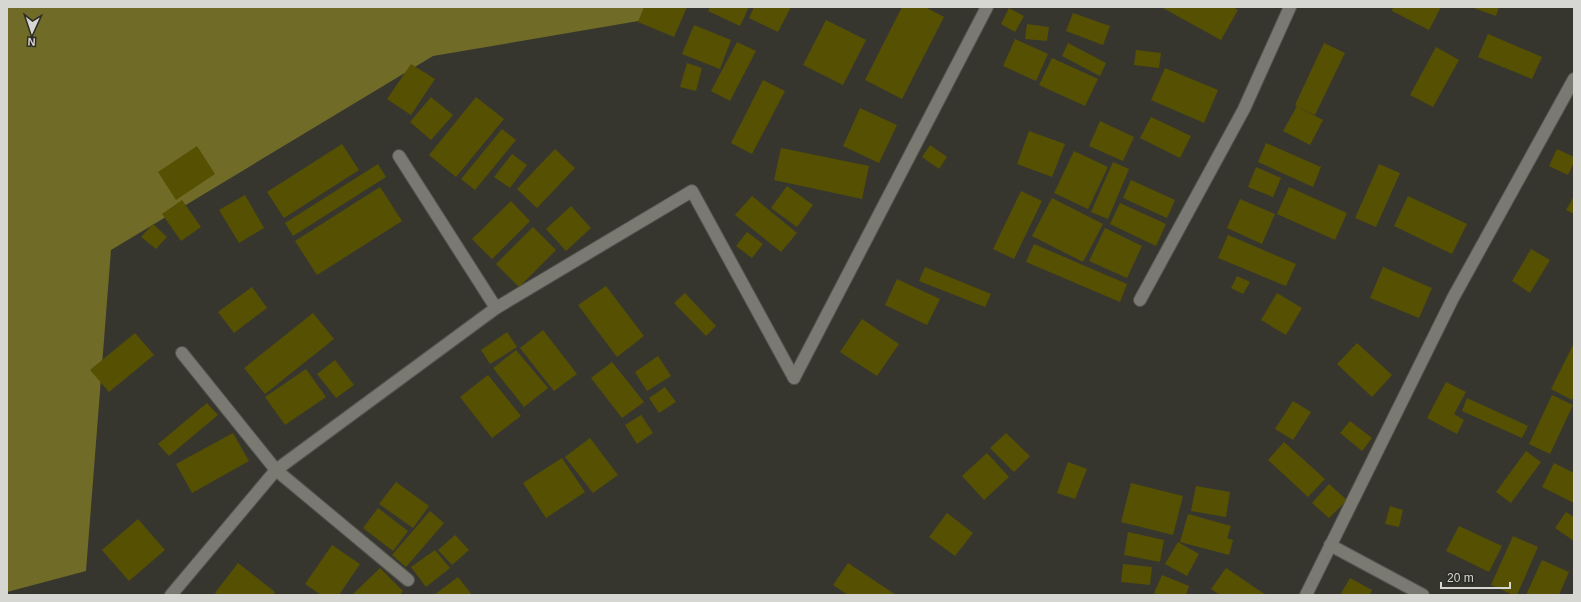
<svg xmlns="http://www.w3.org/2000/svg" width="1581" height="602" font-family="Arial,sans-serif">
<rect width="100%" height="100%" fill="#36362f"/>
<!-- forest -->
<path fill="#706b27" d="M7 7H662L656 18 433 56 111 250 86 571 7 592Z"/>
<!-- building -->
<g fill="#565003">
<path d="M644 7H687L674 37 638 22Z"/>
<path d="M710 7H749L740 26 708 11Z"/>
<path d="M754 7H791L778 32 749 18Z"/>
<path d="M902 7H925L944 17 902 99 865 80Z"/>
<path d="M1161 7H1233L1238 10 1221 40Z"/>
<path d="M1393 7H1441L1429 30 1392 11Z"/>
<path d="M1471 7H1499L1496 16Z"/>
<path d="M1009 8 1024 16 1015 32 1001 24Z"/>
<path d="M1073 13 1110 26 1103 45 1066 31Z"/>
<path d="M826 20 866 40 843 85 803 65Z"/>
<path d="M1027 24 1049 27 1047 41 1025 39Z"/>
<path d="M694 25 731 40 720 69 682 54Z"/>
<path d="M1488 34 1542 57 1532 79 1478 57Z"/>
<path d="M1015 39 1048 54 1036 81 1003 66Z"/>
<path d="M737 42 756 51 730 101 711 91Z"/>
<path d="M1068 43 1106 63 1100 76 1062 56Z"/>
<path d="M1324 43 1345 53 1315 115 1298 107 1323 120 1310 145 1283 131 1297 106 1295 105Z"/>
<path d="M1436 47 1459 60 1433 107 1410 95Z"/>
<path d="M1136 50 1161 53 1159 68 1134 65Z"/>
<path d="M1052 58 1098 79 1085 106 1039 85Z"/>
<path d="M687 63 702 68 696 91 680 87Z"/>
<path d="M411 64 435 79 411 115 387 99Z"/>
<path d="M1165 68 1218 90 1204 123 1151 100Z"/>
<path d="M763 80 785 91 752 154 731 143Z"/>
<path d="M431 97 453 115 431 140 410 122Z"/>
<path d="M476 97 504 119 456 177 429 155Z"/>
<path d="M860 108 897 125 879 163 843 146Z"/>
<path d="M1151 117 1191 136 1180 158 1140 138Z"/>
<path d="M1100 121 1134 137 1123 161 1089 146Z"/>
<path d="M502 129 516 140 475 190 461 179Z"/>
<path d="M1029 131 1065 144 1052 177 1017 164Z"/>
<path d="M1266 143 1321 167 1313 187 1258 162Z"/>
<path d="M342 144 359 170 284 218 267 192Z"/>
<path d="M930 145 947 157 939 169 922 157Z"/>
<path d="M197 146 215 174 176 200 158 172Z"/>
<path d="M781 148 869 166 862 199 774 180Z"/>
<path d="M555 149 575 168 537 208 517 189Z"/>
<path d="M1557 149 1574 157V163L1568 175 1549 166Z"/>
<path d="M1074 151 1108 167 1088 209 1054 193Z"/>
<path d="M512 154 527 165 510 188 494 177Z"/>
<path d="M1113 162 1129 169 1108 219 1091 212Z"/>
<path d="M378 164 386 177 293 236 285 223Z"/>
<path d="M1379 164 1400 173 1376 227 1355 218Z"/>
<path d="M1256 167 1281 178 1273 197 1248 187Z"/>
<path d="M1131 180 1175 200 1167 218 1123 198Z"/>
<path d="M787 186 813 205 797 227 771 208Z"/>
<path d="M380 187 402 221 317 275 295 241Z"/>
<path d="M1289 187 1347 213 1335 240 1277 214Z"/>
<path d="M1021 191 1042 201 1014 259 993 249Z"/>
<path d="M245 195 264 228 239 243 219 210Z"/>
<path d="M752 196 797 233 781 252 735 215Z"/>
<path d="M1408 196 1467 224 1452 254 1394 226Z"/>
<path d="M1574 196V214L1566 210Z"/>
<path d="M1052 198 1103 224 1083 262 1032 236Z"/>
<path d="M1240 199 1275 214 1262 244 1227 228Z"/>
<path d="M182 200 201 227 181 241 162 214Z"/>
<path d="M511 201 530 221 492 259 472 239Z"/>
<path d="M1120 203 1166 224 1156 246 1110 224Z"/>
<path d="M571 206 591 228 566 251 546 229Z"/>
<path d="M153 224 167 237 156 249 141 237Z"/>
<path d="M533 227 556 250 519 287 496 264Z"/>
<path d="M1105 228 1142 246 1127 278 1089 261Z"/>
<path d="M747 232 763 244 752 258 736 246Z"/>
<path d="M1228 235 1296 264 1286 286 1218 258Z"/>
<path d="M1034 244 1127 284 1120 302 1026 262Z"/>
<path d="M1531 249 1550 260 1530 293 1512 281Z"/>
<path d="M925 267 991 294 985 307 919 281Z"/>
<path d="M1383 267 1432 288 1419 318 1370 298Z"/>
<path d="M1237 276 1250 282 1243 294 1231 288Z"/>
<path d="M897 279 940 299 927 325 885 305Z"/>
<path d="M606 286 644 336 617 357 578 305Z"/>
<path d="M252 287 267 308 234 333 218 312Z"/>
<path d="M685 293 716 326 706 336 674 303Z"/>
<path d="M1277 293 1302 308 1286 335 1261 320Z"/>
<path d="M313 313 334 339 265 394 244 368Z"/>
<path d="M862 319 899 344 877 376 840 352Z"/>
<path d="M543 330 577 374 554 391 520 348Z"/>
<path d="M507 332 517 347 490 364 481 350Z"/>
<path d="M135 333 154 355 109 392 90 370Z"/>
<path d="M1357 343 1392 375 1372 397 1337 364Z"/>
<path d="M1574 343V395L1572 400 1551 389Z"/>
<path d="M516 350 548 388 524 407 493 368Z"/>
<path d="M658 356 671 376 647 391 635 372Z"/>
<path d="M335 360 354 385 336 398 317 374Z"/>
<path d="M612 362 644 402 622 418 591 378Z"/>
<path d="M306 369 326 397 285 425 265 397Z"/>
<path d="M488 375 521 416 492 438 460 397Z"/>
<path d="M1446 382 1466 392 1454 414 1464 420 1457 434 1427 418Z"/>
<path d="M665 387 676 402 659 413 649 398Z"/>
<path d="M1552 395 1573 405 1550 454 1529 444Z"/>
<path d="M1467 398 1528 426 1522 438 1462 411Z"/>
<path d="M1293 401 1311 412 1293 440 1275 429Z"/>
<path d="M207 403 218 415 169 456 158 444Z"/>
<path d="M641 415 653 433 637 444 625 425Z"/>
<path d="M1350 421 1372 438 1362 451 1340 433Z"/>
<path d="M233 433 249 461 192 493 176 464Z"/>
<path d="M1006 433 1030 456 1014 472 990 448Z"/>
<path d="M590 438 618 475 593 493 565 457Z"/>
<path d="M1284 442 1325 479 1308 497 1268 460Z"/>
<path d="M1526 451 1541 462 1511 503 1496 492Z"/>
<path d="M987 453 1009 477 984 500 962 476Z"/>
<path d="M562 458 585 492 546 518 523 483Z"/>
<path d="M1068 462 1087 469 1075 499 1057 493Z"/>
<path d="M1554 463 1574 473V503L1542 487Z"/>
<path d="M396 482 429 506 413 528 379 504Z"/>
<path d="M1131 483 1183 496 1173 535 1121 522Z"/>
<path d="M1329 484 1347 500 1329 518 1312 503Z"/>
<path d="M1196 486 1230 492 1226 517 1191 511Z"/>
<path d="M1390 506 1403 510 1399 527 1385 524Z"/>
<path d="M378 508 408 531 393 551 363 528Z"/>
<path d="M430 511 444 523 406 567 392 555Z"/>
<path d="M1566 512 1574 517V541L1555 528Z"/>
<path d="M947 513 973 533 955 556 929 537Z"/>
<path d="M1188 514 1231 526 1227 538 1233 540 1229 555 1180 542Z"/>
<path d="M138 519 165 550 129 581 102 550Z"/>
<path d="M1459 526 1502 546 1489 572 1446 551Z"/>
<path d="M1128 532 1164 540 1160 562 1124 555Z"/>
<path d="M455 535 469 550 452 565 438 550Z"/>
<path d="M1513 536 1538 547 1517 595H1513L1491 585Z"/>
<path d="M1178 542 1199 554 1187 576 1165 564Z"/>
<path d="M332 545 360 564 339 595H321L305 584Z"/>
<path d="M435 550 450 568 426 587 411 567Z"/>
<path d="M1542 560 1569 572 1559 595H1526Z"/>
<path d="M238 563 275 592 273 595H218L215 593Z"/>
<path d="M848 563 896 595H848L833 585Z"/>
<path d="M1123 564 1152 567 1150 585 1121 582Z"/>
<path d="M380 568 403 591 400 595H352Z"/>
<path d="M1226 568 1266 595H1220L1211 589Z"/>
<path d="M1162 575 1189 586 1186 595H1159L1154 593Z"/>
<path d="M458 577 472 595H434Z"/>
<path d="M1350 578 1372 590 1370 595H1340Z"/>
</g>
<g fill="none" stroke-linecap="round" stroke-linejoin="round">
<!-- minor casing -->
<g stroke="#54544f" stroke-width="14">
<g id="minor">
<path d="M399 156 496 308"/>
<path d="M1140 300 1244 109 1290 7"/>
<path d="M182 353 276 470 408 580"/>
<path d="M794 378 987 7"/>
<path d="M1330 545 1423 595"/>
<path d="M171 595 276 470 496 308 692 191 794 378"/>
<path d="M1306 595 1453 298 1574 79"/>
</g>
</g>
<!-- minor -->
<use href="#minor" stroke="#7a7972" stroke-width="12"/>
</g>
<!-- border -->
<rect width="1581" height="602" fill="none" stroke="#d6d6d2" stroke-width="16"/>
<!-- north arrow -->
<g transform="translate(32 32) rotate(183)" stroke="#2c2c26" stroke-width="3" paint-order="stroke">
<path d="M0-3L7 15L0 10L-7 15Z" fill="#d6d6d2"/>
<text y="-6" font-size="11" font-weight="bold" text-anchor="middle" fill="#d6d6d2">N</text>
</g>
<!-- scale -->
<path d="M1441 582v6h69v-6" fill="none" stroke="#d6d6d2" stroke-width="2"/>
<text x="1447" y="582" font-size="12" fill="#d6d6d2" stroke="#2c2c26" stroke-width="3" paint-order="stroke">20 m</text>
</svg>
